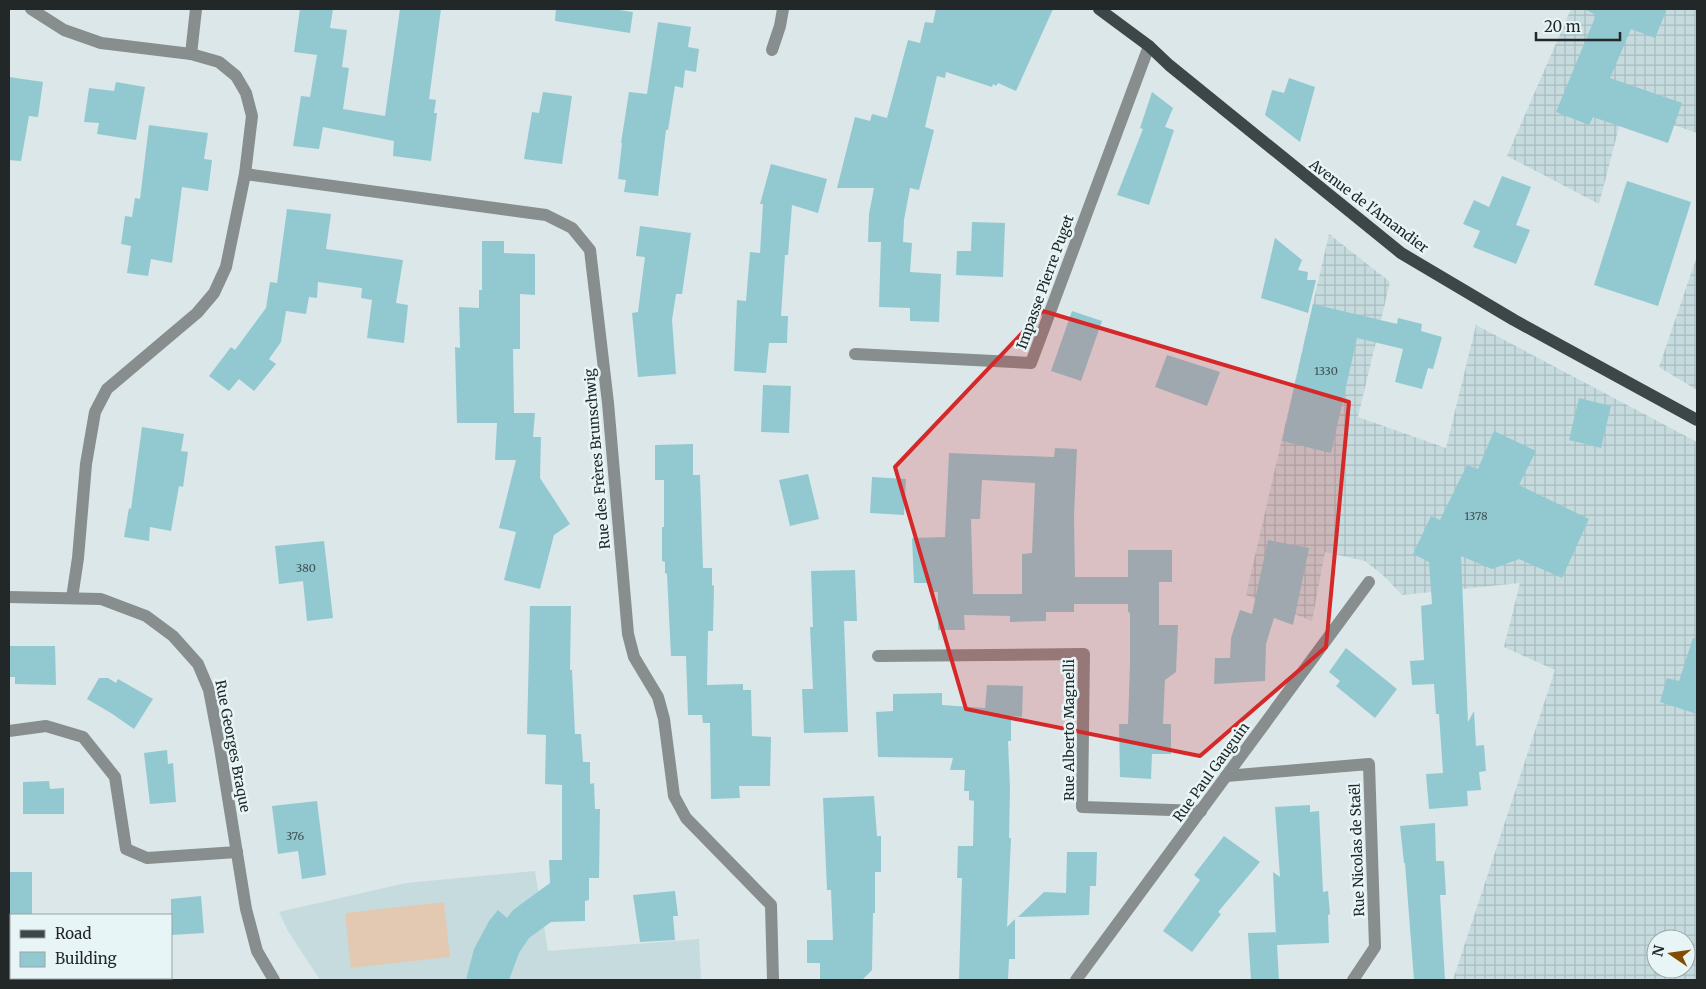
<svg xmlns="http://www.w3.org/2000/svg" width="1706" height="989" font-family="Merriweather,serif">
<defs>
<pattern id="industrial-grid" width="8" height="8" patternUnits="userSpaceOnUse" patternTransform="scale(1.25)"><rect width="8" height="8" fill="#c6dbde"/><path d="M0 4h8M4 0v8" fill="none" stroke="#aabcbe"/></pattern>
</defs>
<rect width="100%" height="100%" fill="#dbe7e9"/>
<!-- built -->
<path fill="#c6dbde" d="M535 871 548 951 699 939 701 980H320L288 931 279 912 406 883Z"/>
<!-- industrial -->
<g fill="url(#industrial-grid)" fill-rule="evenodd">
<path d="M1571 9H1697V133L1624 108 1599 204 1507 156Z"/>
<path d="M1329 234 1390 282 1358 417 1446 448 1476 325 1697 442V980H1453L1555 670 1504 647 1520 583 1402 595 1384 576 1365 561 1325 552 1312 621 1246 595ZM1656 939H1686V969H1656Z"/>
<path d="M1697 256V390L1659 367Z"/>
</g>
<!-- pitch -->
<path fill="#e3c9b2" d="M444 902 450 957 351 968 345 913Z"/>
<!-- building -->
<g fill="#92c9d1" fill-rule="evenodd">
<path d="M300 9H333L330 28 347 30 342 67 349 68 343 109 385 116 400 9H441L429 99 436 100 434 113H437L431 161 393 156 394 141 323 127 319 149 293 146 301 96 310 97 317 55 294 52Z"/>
<path d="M556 9H612L633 12 630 33 555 21Z"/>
<path d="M936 9H1053L1016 91 998 83 996 86 993 84 992 87 946 72 945 78 937 76 925 127 934 130 919 190 910 188 904 220 903 242 912 243 910 272 941 274 939 322 910 321V308L879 307 881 242H868L869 214 874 188H837L855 117 870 121 872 114 887 118 908 40 920 43 925 22 933 23Z"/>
<path d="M1584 9H1667L1655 38 1631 29 1610 78 1682 103 1668 143 1593 117 1589 125 1556 112 1596 15Z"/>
<path d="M658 22 691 27 688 47 699 49 696 72 685 70 683 88 675 86 668 130H666L658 196 624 192 626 180 618 179 622 143H621L629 92 647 94Z"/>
<path d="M9 77 43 82 38 117 29 116 21 161 9 160Z"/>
<path d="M1289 78 1315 87 1300 142 1265 115 1272 90 1284 93Z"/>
<path d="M116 82 145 87 136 140 97 134 99 123 84 122 89 88 114 91Z"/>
<path d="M543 92 572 96 562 164 524 159 532 112 539 113Z"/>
<path d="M1152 92 1173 108 1165 127 1174 130 1149 205 1117 195 1143 129 1140 128Z"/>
<path d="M149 125 208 133 204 159 212 160 208 191 182 187 172 263 151 259 148 276 127 273 131 246 121 244 125 216 132 217 135 198 140 199Z"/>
<path d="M771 164 827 179 818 213 792 205 788 255H785L781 316H788L787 343H769L766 373 734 371 737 300 746 301 750 252 760 253 763 204H760Z"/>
<path d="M1502 176 1531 187 1516 225 1530 230 1516 264 1473 247 1480 231 1463 224 1474 200 1489 207Z"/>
<path d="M1627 181 1691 202 1658 306 1594 285Z"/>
<path d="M287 209 331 214 326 249 403 260 396 303 408 305 404 343 367 338 372 300 361 298 362 288 318 282 317 298 309 297 306 314 286 311 281 342 269 359 276 364 254 391 239 379 229 391 209 376 231 347 235 350 266 308 270 282 277 283Z"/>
<path d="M972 222 1005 223 1003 277 956 275 957 251H971Z"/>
<path d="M640 226 691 233 682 294H676L672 320 676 374 638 377 632 313 638 312 645 257 636 256Z"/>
<path d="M1275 238 1302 260 1298 270 1308 272 1307 280H1316L1308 313 1261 298Z"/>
<path d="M482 241H504V253L535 254V295L520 294V349H513L514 413H535L533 437H541L540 478 570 524 554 535 540 589 504 580 516 532 499 528 516 460H495L497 423H457L455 347 460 348 459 307 479 308V290H482Z"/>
<path d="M1313 304 1397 324 1398 318 1422 324 1421 331 1442 337 1433 369 1428 368 1422 389 1395 382 1403 349 1357 338 1331 453 1282 441Z"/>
<path d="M1072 311 1102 321 1081 381 1051 371Z"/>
<path d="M1167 355 1220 372 1207 406 1155 387Z"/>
<path d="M763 385 791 386 789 433 761 432Z"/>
<path d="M1579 398 1611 406 1601 448 1569 440Z"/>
<path d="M142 427 184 434 181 451 188 452 183 487 179 486 171 531 150 527 149 541 124 537 129 508 131 509Z"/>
<path d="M1494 431 1536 451 1519 485 1589 519 1562 578 1519 559 1492 569 1461 556 1468 722 1474 711 1476 746 1484 745 1486 771 1479 772 1481 790 1467 791 1468 806 1429 809 1426 774 1443 773 1439 714H1436L1434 684 1412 685 1410 661 1424 660 1421 606 1432 604 1429 562 1413 554 1431 516 1440 520 1467 465 1478 469Z"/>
<path d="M693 444V475H700L703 568H712V585L714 586 713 631H708L707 685 743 684V690H751L752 736 771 737 770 786H739L740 798 711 799 710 723H703L702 715H688L686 656H671L667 574 665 573V562L662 561V527H664V480H655V445Z"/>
<path d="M1055 448 1077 449 1074 516 1075 577H1128V550H1172V582H1159V625H1178L1176 672 1165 680 1163 724H1171V754H1152L1151 779 1120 777 1119 724H1128L1130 664V613L1128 612V604H1074V612H1046V621L1010 622V616L964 615 965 630H938V592H929V583H914L912 538 945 537 949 453 1054 457ZM982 480 1035 483 1032 553 1022 554V594H973L971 519H980Z"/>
<path d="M808 474 819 519 790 526 779 480Z"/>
<path d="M872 477 906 479 904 515 870 513Z"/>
<path d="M1268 540 1309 548 1293 625 1274 618 1266 644 1265 681 1214 684 1215 658H1230L1231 638 1240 610 1252 614Z"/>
<path d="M324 541 333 618 307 621 303 581 279 584 275 546Z"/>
<path d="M855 570 857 621H844L848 732 804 733 802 689H813L810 627H813L811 571Z"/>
<path d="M530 606H571L570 670H572L575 734H581L583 762H590V784L594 783 595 809H600L599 878H589V900L585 901V921L551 922 529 938 519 953 509 980H466L474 949 489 921 498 910 507 918 513 910 550 883 549 860H562V785L545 784 546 735 527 734Z"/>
<path d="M1693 638H1697V714L1660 702 1667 678 1679 681Z"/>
<path d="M9 646H55L56 685 15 684V677H9Z"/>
<path d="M1346 648 1397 689 1375 718 1336 686 1340 681 1329 672Z"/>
<path d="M99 678H108L116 683 118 679 153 699 134 729 111 713 87 699Z"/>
<path d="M987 685 1023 686 1022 717 1011 716V741H1008L1010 789 1009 838H1011L1007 927 1015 919V959H1009L1008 980H959L962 878H957L958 846H973L974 801 969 800V791H964L965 770H950L953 758 878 757 876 712 893 711V694L942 693V705L985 708Z"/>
<path d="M167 750 168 764 173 763 176 802 150 804 144 753Z"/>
<path d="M49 781 50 789 64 788V814H23V782Z"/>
<path d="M874 796 877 836H881V872H875V913H873L872 970 862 980H820V963H807V940H833L831 890H827L823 798Z"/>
<path d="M317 801 326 875 302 879 298 851 278 854 272 806Z"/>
<path d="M1310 805V812L1319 811 1323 892 1328 891 1330 914 1328 915 1329 943 1277 945 1279 980H1251L1248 933 1276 932V937L1273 872 1280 877 1275 807Z"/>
<path d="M1435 823 1436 861H1444L1446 895H1440L1445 980H1414L1405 863H1404L1400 826Z"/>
<path d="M1224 836 1260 862 1218 912 1221 914 1192 952 1163 931 1200 880 1194 875Z"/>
<path d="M1067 852H1097L1096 886H1090L1089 915 1018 917 1044 892 1066 893Z"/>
<rect x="9" y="872" width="23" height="43"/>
<path d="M675 891 678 916H673L675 940 640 942 633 895Z"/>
<path d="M201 896 204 933 171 935V899Z"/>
</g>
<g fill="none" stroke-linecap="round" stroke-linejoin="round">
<!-- minor -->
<g stroke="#888d8e" stroke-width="12">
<path d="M31 9 64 30 101 43 191 54 219 62 236 76 246 93 252 116 245 174 226 267 214 293 197 313 107 389 95 412 86 464 78 558 72 598"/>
<path d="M772 50 780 26 783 9"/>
<path d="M191 54 196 9"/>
<path d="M245 174 546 215 572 228 590 250 608 403 628 634 634 657 658 697 664 719 674 796 686 818 771 905 773 980"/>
<path d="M855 354 1031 363 1149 46"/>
<path d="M9 597 101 599 146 616 173 636 198 664 209 690 220 748 246 909 257 951 274 980"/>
<path d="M878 656 1084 654 1082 807 1201 811"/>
<path d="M9 731 46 726 83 737 115 777 126 849 147 858 237 852"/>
<path d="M1226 776 1369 764 1375 947 1353 980"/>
<path d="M1076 980 1369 582"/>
</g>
<!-- major -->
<path stroke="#3e4748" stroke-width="12" d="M1099 9 1149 46 1169 65 1401 253 1514 320 1697 420"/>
</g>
<!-- marked area -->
<path fill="#d62828" fill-opacity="0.2" stroke="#d62828" stroke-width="4" stroke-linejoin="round" d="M1043 311 1349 402 1326 647 1200 756 966 709 895 467Z"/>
<g text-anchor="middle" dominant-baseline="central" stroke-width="5" stroke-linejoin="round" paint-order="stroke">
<!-- number labels -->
<g font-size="11" fill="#3e5052">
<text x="1326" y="371">1330</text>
<text x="1476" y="516">1378</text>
<text x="306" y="568">380</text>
<text x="295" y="836">376</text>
</g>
<!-- street labels -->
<g font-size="14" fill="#222727" stroke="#e8f5f7">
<text transform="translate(1369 206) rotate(37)">Avenue de l'Amandier</text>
<text transform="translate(1045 282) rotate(-70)">Impasse Pierre Puget</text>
<text transform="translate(597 459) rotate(-95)">Rue des Frères Brunschwig</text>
<text transform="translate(1069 730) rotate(-90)">Rue Alberto Magnelli</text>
<text transform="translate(233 746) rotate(79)">Rue Georges Braque</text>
<text transform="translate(1211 772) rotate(-54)">Rue Paul Gauguin</text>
<text transform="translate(1357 850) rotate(-92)">Rue Nicolas de Staël</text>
</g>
</g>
<!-- border -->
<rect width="1706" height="989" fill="none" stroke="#222727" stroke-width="20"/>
<!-- legend -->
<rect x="10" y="914" width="162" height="65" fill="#e8f5f7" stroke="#99a3a4"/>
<rect x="20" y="930" width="25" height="8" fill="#3e4748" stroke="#99a3a4"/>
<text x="55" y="939" font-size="15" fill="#222727">Road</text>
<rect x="20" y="952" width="25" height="15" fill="#92c9d1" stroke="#99a3a4"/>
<text x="55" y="964" font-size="15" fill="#222727">Building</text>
<!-- north arrow -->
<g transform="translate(1671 954) rotate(283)"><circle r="24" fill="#e8f5f7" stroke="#99a3a4"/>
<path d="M0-4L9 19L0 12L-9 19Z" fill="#844c00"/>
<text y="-8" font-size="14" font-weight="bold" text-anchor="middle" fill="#222727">N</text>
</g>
<!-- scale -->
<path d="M1536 32v8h84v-8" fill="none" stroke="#222727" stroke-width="2.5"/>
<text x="1544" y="32" font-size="15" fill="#222727" stroke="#e8f5f7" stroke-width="4" paint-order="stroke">20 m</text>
</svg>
